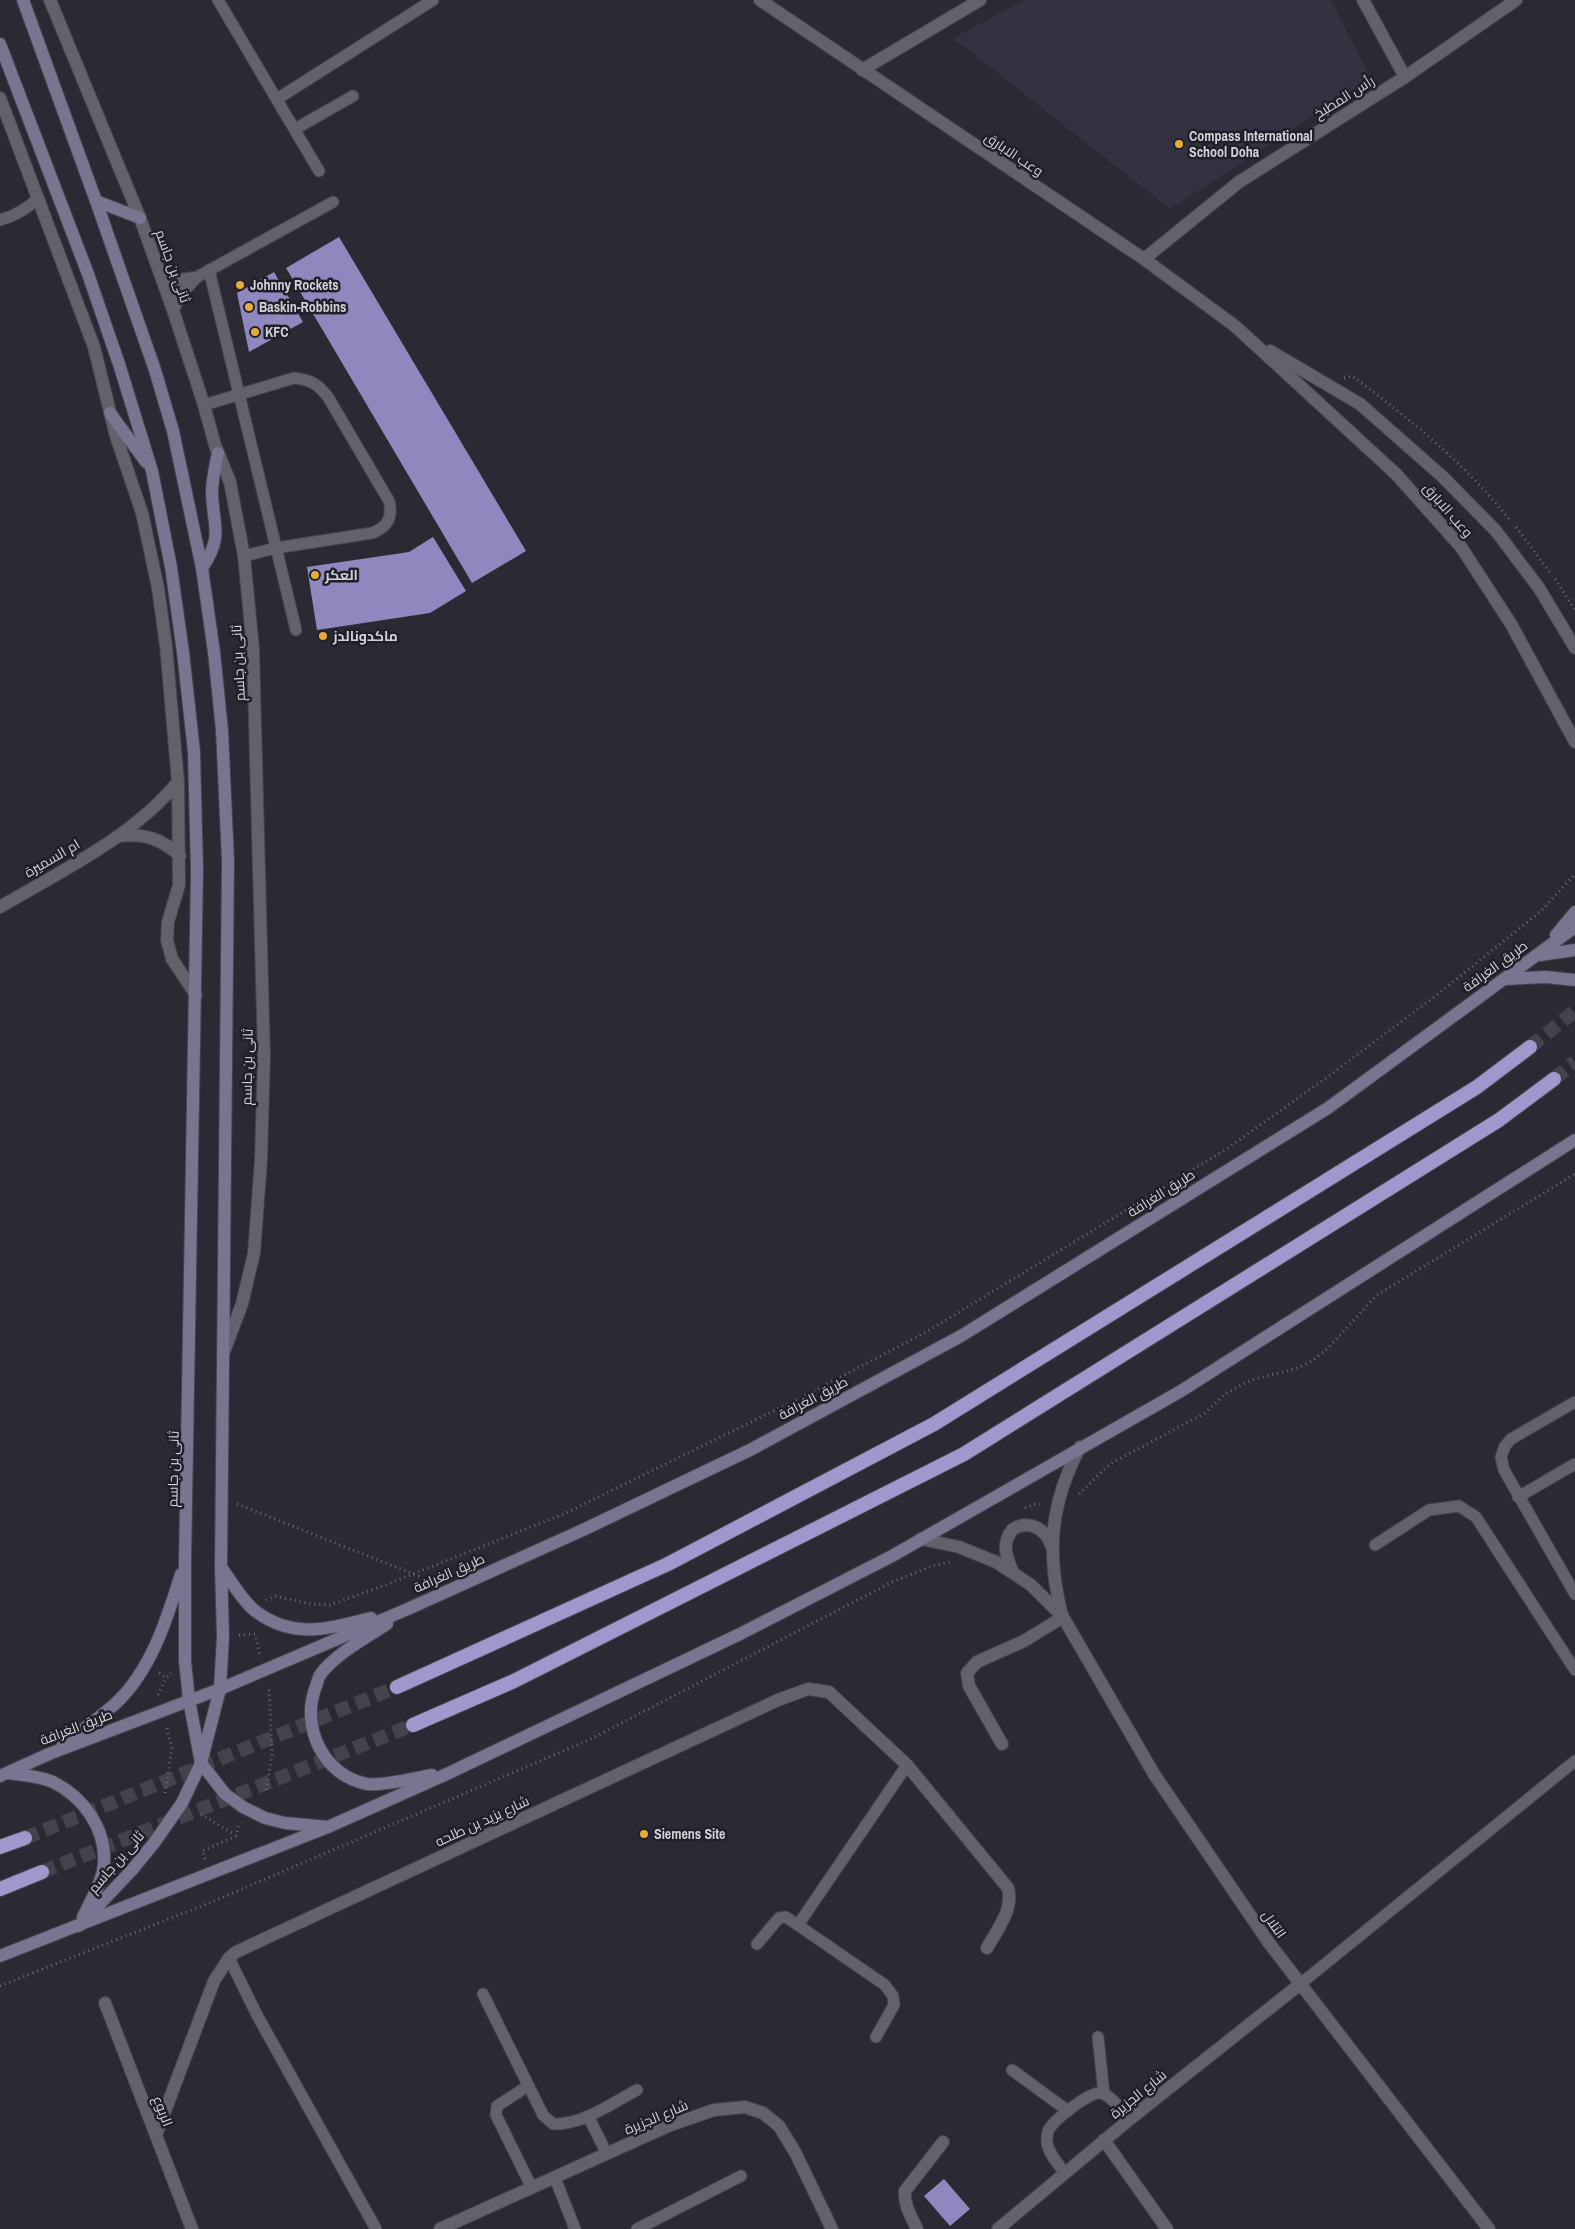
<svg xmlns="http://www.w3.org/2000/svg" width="1575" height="2229" font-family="'Archivo Narrow',Cairo,sans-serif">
<rect width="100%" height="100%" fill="#2b2933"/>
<!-- built -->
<path fill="#343141" d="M1024 0H1331L1371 79 1170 209 953 38Z"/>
<!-- building -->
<g fill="#9087be">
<path d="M339 237 526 551 472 583 286 268Z"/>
<path d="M274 272 303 322 249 352 237 293Z"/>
<path d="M433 537 466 591 430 613 317 630 307 567 409 552Z"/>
<path d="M944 2179 970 2209 950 2226 924 2196Z"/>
</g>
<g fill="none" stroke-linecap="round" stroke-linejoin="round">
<!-- trunk-tunnel -->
<g stroke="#44424c" stroke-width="14" stroke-dasharray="14 7" stroke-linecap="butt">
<path d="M1530 1047 1575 1011"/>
<path d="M1554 1079 1575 1062"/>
<path d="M25 1838 397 1687"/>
<path d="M42 1872 413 1725"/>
</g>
<!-- service casing -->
<g stroke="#45444c" stroke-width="13">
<g id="service">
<path d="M218 0 319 171"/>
<path d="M277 99 433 0"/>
<path d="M295 129 353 96"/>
<path d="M0 220C15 216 27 209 38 198"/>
<path d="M209 270 296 630"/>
<path d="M161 277 177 280 197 277 333 202"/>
<path d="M173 310 183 292 197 277"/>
<path d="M204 405 294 378C311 380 318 384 328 397L389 501C393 517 388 527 372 533L276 548 244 556"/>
<path d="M1575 1402 1511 1439 1505 1446 1501 1457 1504 1470 1575 1594"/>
<path d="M1518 1497 1575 1464"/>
<path d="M1375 1545 1429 1510 1459 1506 1476 1517 1575 1670"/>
<path d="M798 1925 907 1765"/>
<path d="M757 1944 779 1918 786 1917 885 1985 893 1996 894 2005 876 2037"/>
<path d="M229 1958 257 2015 376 2229"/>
<path d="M1299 1985 1575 1761"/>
<path d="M483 1994 543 2115 553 2124C583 2125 612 2103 637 2090"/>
<path d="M1098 2037 1104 2094"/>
<path d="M1012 2070 1068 2111"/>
<path d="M528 2086 497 2106 496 2115 532 2188"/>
<path d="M588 2116 607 2154"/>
<path d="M1065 2173C1058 2164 1049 2154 1047 2143 1047 2141 1047 2134 1048 2131 1053 2121 1089 2091 1101 2093 1111 2095 1123 2112 1130 2119"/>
<path d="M555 2178 575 2229"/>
<path d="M637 2229 741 2176"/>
</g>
</g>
<!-- minor casing -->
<g stroke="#45444c" stroke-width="14">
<g id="minor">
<path d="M50 0 140 218 173 310 204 405 215 445 230 482 244 556 253 649 264 1055 261 1160 254 1253 242 1304 223 1354"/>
<path d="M760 0 1144 259 1235 326 1396 474 1461 547 1511 624 1575 742"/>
<path d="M1363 0 1405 77"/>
<path d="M862 70 980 0"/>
<path d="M0 98 94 347 116 436 142 513 158 588 166 646 178 782 179 885 168 922 167 940 172 959 196 995"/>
<path d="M1144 259 1239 182 1405 77 1516 0"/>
<path d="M1270 351 1360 404 1443 477 1496 531 1539 588 1575 648"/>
<path d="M120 836C144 833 162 839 180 856"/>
<path d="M0 907C63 870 131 838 178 782"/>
<path d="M921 1539 959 1547 996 1562 1031 1585 1063 1617 1154 1774 1269 1943 1489 2229"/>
<path d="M1013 1572C1006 1557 1001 1543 1013 1529 1030 1519 1046 1529 1052 1547"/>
<path d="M1062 1615C1046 1554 1050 1504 1080 1447"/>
<path d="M1002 1744 969 1686 967 1673 977 1662 1024 1641 1063 1617"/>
<path d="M105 2003 192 2229"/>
<path d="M156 2135 214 1981 229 1958 236 1952 778 1700 808 1689 829 1692 907 1765 1008 1888C1014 1909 997 1930 987 1948"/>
<path d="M1104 2140 1167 2229"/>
<path d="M440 2229 668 2126 714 2110 745 2107 763 2113 779 2126 795 2152 832 2229"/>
<path d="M917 2229C911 2216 904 2206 905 2191L943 2142"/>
<path d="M998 2229 1130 2119 1299 1985"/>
</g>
</g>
<!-- secondary casing -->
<g stroke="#45444c" stroke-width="14">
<g id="secondary">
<path d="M23 0 96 201 155 370 173 431 202 568 214 652 222 730 228 861 221 1567 223 1637 220 1689 201 1763 182 1803 154 1843 132 1870 79 1926"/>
<path d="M0 44 88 274 119 364 152 471 171 567 183 652 194 752 197 871 185 1562V1661L189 1700 201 1763 225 1794 243 1807 265 1818 285 1823 328 1827"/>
<path d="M96 201 140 218"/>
<path d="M110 413 146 462"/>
<path d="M202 568C224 535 213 527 212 493 212 479 215 467 218 453"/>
<path d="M1556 935 1575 912"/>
<path d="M1540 955 1575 950"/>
<path d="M1506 979 1546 977 1575 980"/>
<path d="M221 1567C231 1581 241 1599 254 1610 292 1640 328 1629 371 1618"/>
<path d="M387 1624C367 1637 334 1655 320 1675 318 1678 317 1685 315 1689 301 1728 324 1776 367 1784 382 1786 415 1778 432 1775"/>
<path d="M63 1744C81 1731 99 1718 115 1704 151 1671 167 1619 181 1574"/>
<path d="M8 1773C22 1775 40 1776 53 1782 83 1797 106 1828 104 1863 103 1881 91 1900 83 1917"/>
<path d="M0 1776 49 1754 220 1689 410 1608 585 1529 750 1450 961 1336 1328 1108 1575 927"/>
<path d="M0 1956 328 1827 449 1773 740 1634 892 1556 1181 1391 1575 1140"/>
</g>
</g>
<!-- trunk casing -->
<g stroke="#45444c" stroke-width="16">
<g id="trunk">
<path d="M397 1687 668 1564 934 1424 1477 1087 1530 1047"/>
<path d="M413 1725 514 1681 964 1454 1499 1120 1554 1079"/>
<path d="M0 1847 25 1838"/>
<path d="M0 1889 42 1872"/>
</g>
</g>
<!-- path -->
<g stroke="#6c6a73" stroke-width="3" stroke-dasharray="1 4" stroke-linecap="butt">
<path d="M1344 378 1352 376C1409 418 1464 463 1509 519"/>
<path d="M1516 527 1551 574"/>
<path d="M1555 579 1575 610"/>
<path d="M1079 1494 1110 1464 1205 1413 1225 1394 1241 1385 1255 1379 1298 1368 1312 1361 1328 1348 1377 1295 1575 1174"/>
<path d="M237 1504 431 1581"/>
<path d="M1025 1508 1036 1504H1043"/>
<path d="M266 1600 275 1596 311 1604 330 1605 383 1586 566 1513 814 1391 928 1331 1228 1148 1326 1078 1438 994 1541 911 1575 874"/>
<path d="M239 1635 255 1634 260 1656"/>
<path d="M159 1673 166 1678 171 1673"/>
<path d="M158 1695 166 1678"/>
<path d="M266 1790 272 1755 269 1687"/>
<path d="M165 1793 172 1748 166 1725"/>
<path d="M201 1814 235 1835"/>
<path d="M205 1859 202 1851 236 1836 239 1823"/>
<path d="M0 1986 219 1899 591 1739 892 1582 932 1566 950 1562"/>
</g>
<!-- service -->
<use href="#service" stroke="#62616c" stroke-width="11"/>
<!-- minor -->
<use href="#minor" stroke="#62616c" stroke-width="12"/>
<!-- secondary -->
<use href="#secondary" stroke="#797590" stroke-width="12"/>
<!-- trunk -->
<use href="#trunk" stroke="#a098cd" stroke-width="14"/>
</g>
<!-- markers -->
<g fill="#e5ad35" stroke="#211f29" stroke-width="2">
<circle cx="1179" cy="144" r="5"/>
<circle cx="240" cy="285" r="5"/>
<circle cx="249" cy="307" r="5"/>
<circle cx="255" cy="332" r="5"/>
<circle cx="315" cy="575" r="5"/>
<circle cx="323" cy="636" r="5"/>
<circle cx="644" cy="1834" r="5"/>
</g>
<g text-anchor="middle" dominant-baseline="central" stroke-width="5" stroke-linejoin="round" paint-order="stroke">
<!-- street labels -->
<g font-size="14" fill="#d2d1d8" stroke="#211f29">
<text transform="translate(1344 97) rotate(-32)">رأس المطبخ</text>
<text transform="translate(1014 154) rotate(34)">وعب الابارق</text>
<text transform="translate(173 266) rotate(70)">ثانى بن جاسم</text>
<text transform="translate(1448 510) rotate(49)">وعب الابارق</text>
<text transform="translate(238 663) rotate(-93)">ثانى بن جاسم</text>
<text transform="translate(52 858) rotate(-30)">ام السميرة</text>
<text transform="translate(1495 966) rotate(-36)">طريق الغرافة</text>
<text transform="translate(247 1067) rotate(-89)">ثانى بن جاسم</text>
<text transform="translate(1161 1193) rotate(-32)">طريق الغرافة</text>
<text transform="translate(813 1398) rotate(-28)">طريق الغرافة</text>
<text transform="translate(173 1469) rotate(-89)">ثانى بن جاسم</text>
<text transform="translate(449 1573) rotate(-24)">طريق الغرافة</text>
<text transform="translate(76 1727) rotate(-21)">طريق الغرافة</text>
<text transform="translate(482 1821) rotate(-25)">شارع يزيد بن طلحه</text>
<text transform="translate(116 1862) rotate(-49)">ثانى بن جاسم</text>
<text transform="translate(1274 1924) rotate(55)">التلال</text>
<text transform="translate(1138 2094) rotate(-39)">شارع الجزيرة</text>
<text transform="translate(163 2111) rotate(69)">الربوع</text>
<text transform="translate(656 2117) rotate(-23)">شارع الجزيرة</text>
</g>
<!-- poi labels -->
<g font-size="14" font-weight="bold" fill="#d2d1d8" stroke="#211f29" text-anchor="start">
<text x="1189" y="136">Compass International<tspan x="1189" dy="16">School Doha</tspan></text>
<text x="250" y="285">Johnny Rockets</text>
<text x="259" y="307">Baskin-Robbins</text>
<text x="265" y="332">KFC</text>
<text x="325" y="575">العكر</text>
<text x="333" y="636">ماكدونالدز</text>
<text x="654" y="1834">Siemens Site</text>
</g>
</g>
</svg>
